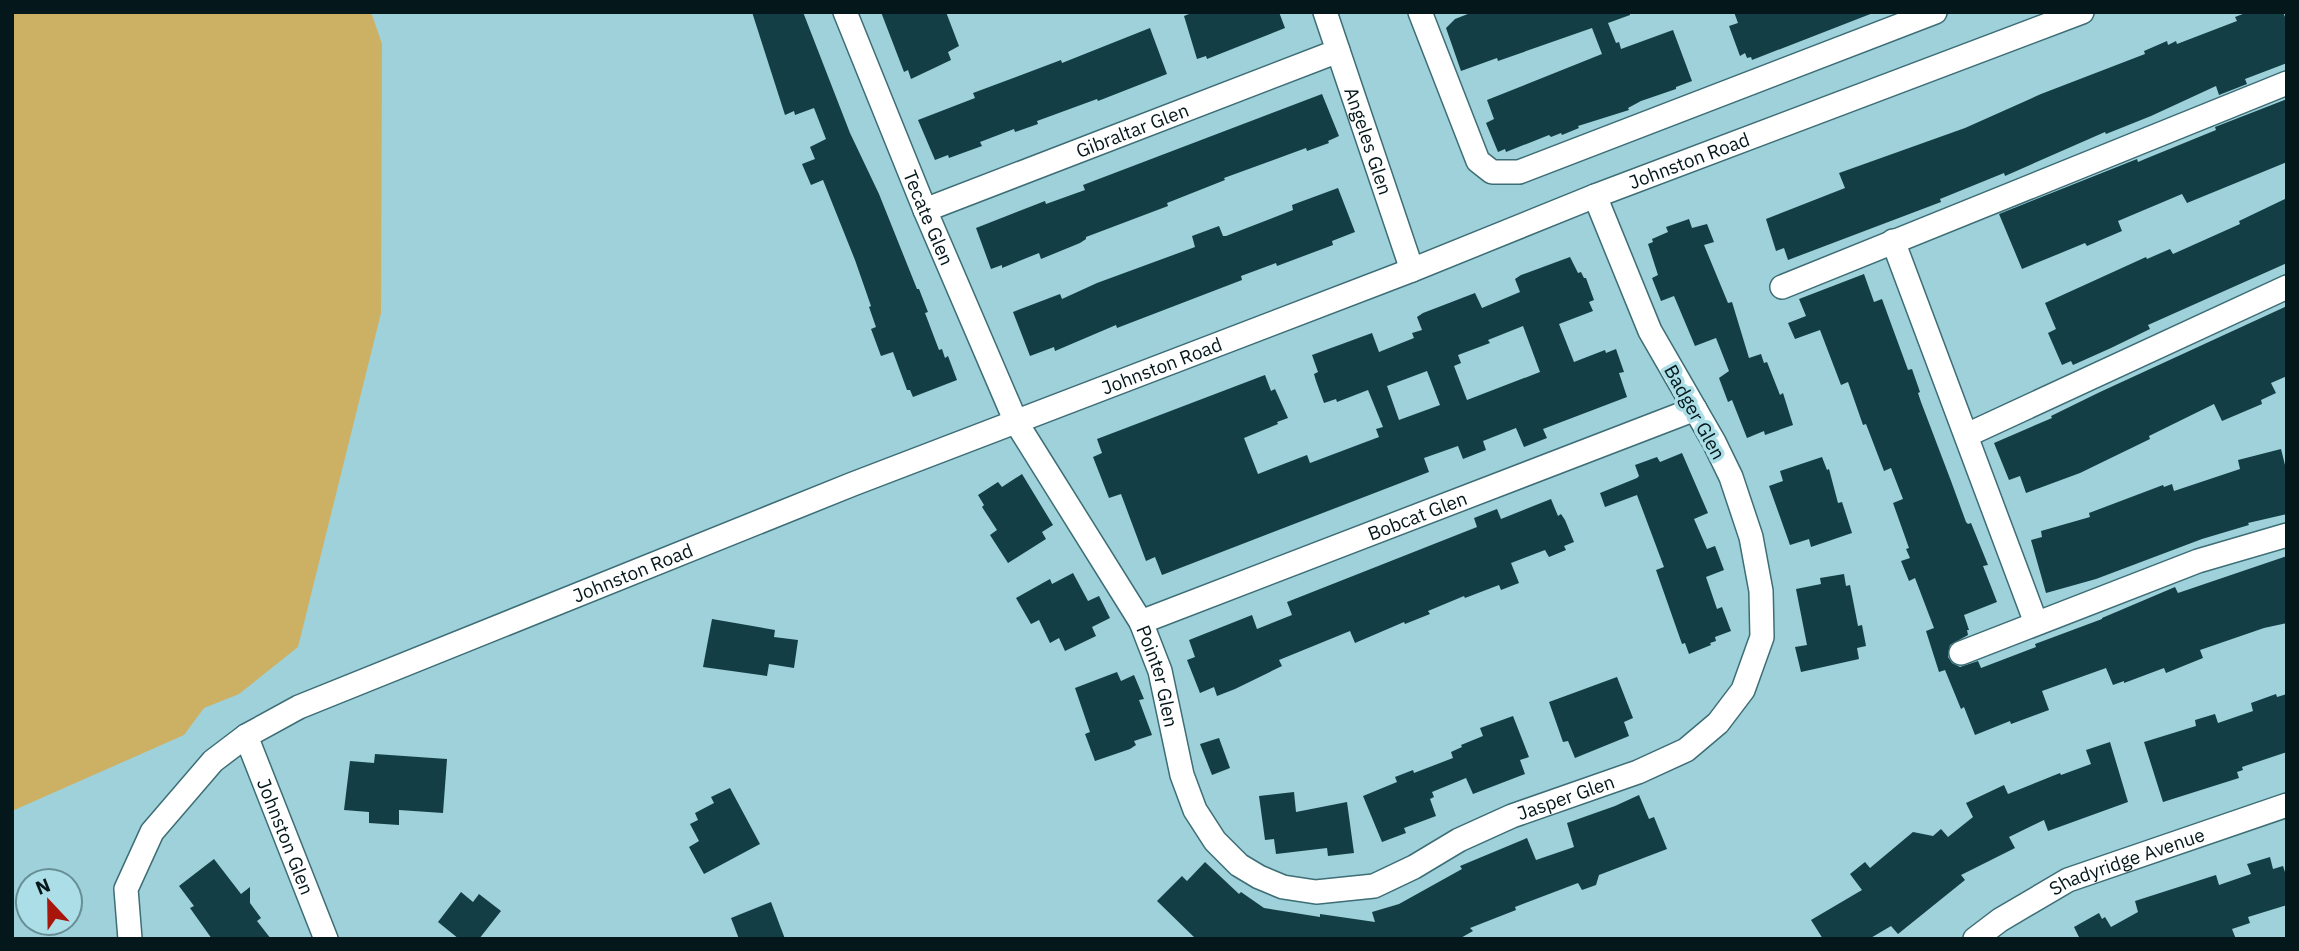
<svg xmlns="http://www.w3.org/2000/svg" width="2299" height="951" font-family="'IBM Plex Sans',sans-serif">
<rect width="100%" height="100%" fill="#9ed1da"/>
<!-- green -->
<path fill="#ccb063" d="M12 12H371L382 44 381 313 298 647 239 694 204 708 184 735 12 811Z"/>
<!-- building -->
<g fill="#133e45" fill-rule="evenodd">
<path d="M752 12H803L850 133 879 194 917 289H919L928 312 925 313 939 350 942 349 945 358 948 356 957 380 913 397 910 390H907L893 352 881 356 871 329 876 327 869 307 871 306 855 260 823 180 811 185 802 164 815 159 810 147 826 139 814 108 795 115 794 111 785 115Z"/>
<path d="M881 12H946L959 46 948 52 951 60 911 79 908 70 904 72Z"/>
<path d="M1194 12H1279L1285 28 1207 59 1206 56 1197 59 1184 16Z"/>
<path d="M1473 12H1630V15L1608 23 1616 43 1619 42 1621 49 1673 30 1692 81 1676 87V89L1641 101 1628 108 1629 110 1578 126 1579 128 1562 135 1561 133 1551 137 1549 135 1506 152 1505 149 1498 152 1486 123 1494 119 1487 100 1602 54 1592 28 1498 61 1497 58 1461 71 1446 28 1455 19Z"/>
<path d="M1734 12H1873V13L1752 60 1751 57 1747 58 1745 53 1740 56 1729 26 1738 23Z"/>
<path d="M2248 12H2283L2287 22V63L2245 79 2247 84 2219 95 2216 86 2151 116 2106 134 2105 132 2005 176 2004 173 1940 199 1941 202 1788 260 1784 248 1776 251 1766 219 1845 188 1839 173 1965 128 2041 94 2145 54 2144 51 2167 41 2168 45 2176 41 2177 44 2237 21 2235 17Z"/>
<path d="M1150 28 1167 74 1098 101 1097 99 1037 121 1038 124 1015 132 1014 129 980 142 982 146 949 158 948 155 935 160 918 120 975 98 973 93 1061 60 1062 63Z"/>
<path d="M1322 94 1339 136 1328 141 1329 143 1307 151 1306 148 1224 178 1225 180 1167 203 1168 206 1086 237V239L1080 243 1041 259 1039 253 1002 268V265L991 269 976 228 1045 201 1046 204 1085 190 1083 185Z"/>
<path d="M2287 99V162L2187 203 2182 194 2118 221 2122 231 2087 246 2085 243 2022 269 1999 214 2137 159 2138 162 2145 159 2216 130 2215 127Z"/>
<path d="M1338 188 1355 232 1332 241 1333 245 1277 266 1276 263 1241 276 1242 280 1117 328 1116 325 1055 351 1054 347 1030 356 1013 312 1060 294 1062 299 1097 283 1195 247 1192 236 1219 226 1223 236H1226L1293 210 1292 205Z"/>
<path d="M2287 198V263L2148 325 2150 329 2111 348 2073 365 2071 361 2062 365 2048 333 2056 329 2045 303 2146 257 2147 259 2170 249 2173 254 2240 224 2239 221Z"/>
<path d="M1689 219 1692 228 1707 224 1714 242 1704 245 1728 303 1732 302 1749 358 1761 354 1764 363 1767 362 1780 395 1783 393 1793 425 1765 435 1764 431 1747 438 1732 400 1728 402 1719 378 1729 371 1716 338 1695 346 1674 296 1661 301 1652 278 1658 275 1648 244 1653 242 1652 239 1668 232 1666 227Z"/>
<path d="M1570 257 1578 273 1581 272 1584 278H1586L1594 300 1589 302 1593 311 1559 324 1574 362 1605 350 1606 353 1616 349 1624 372 1619 373 1627 397 1543 429 1547 438 1524 447 1516 428 1483 441 1486 450 1463 459 1458 446 1424 458 1429 472 1162 575 1155 557 1146 561 1121 494 1109 498 1093 457 1102 453 1097 439 1265 375 1271 391 1275 389 1288 418 1277 422 1278 424 1244 438 1258 474 1307 455 1310 463 1379 437 1376 429 1383 427 1368 390 1337 402 1336 399 1324 403 1316 381 1314 374 1318 372 1312 355 1372 333 1379 352 1414 338 1412 333 1422 330 1417 317 1423 313 1475 293 1482 308 1520 292 1515 279 1521 275ZM1523 326 1540 372 1467 400 1454 366 1461 363 1458 355 1490 343 1488 340ZM1427 371 1440 405 1399 420 1387 386Z"/>
<path d="M1864 274 1874 302 1882 299 1908 370 1912 369 1920 392 1918 393 1921 402 1951 481 1966 522 1968 524 1971 523 1988 565 1983 566 1997 602 1964 615 1969 630H1967L1968 635 1950 645 1948 657 1952 663 1960 667 1978 661 1981 668 2036 647 2035 644 2102 619V618L2175 587 2178 593 2287 556V623L2264 628 2200 650 2203 658 2166 673 2164 668 2124 683V681L2113 685 2106 668 2042 691 2049 710 2011 724 2010 721 1975 735 1964 707 1961 709 1945 670 1939 672 1926 631 1934 628 1915 578 1909 581 1901 561 1910 558 1906 549 1909 548 1893 503 1903 499 1891 468 1884 471 1866 424 1863 425 1848 382 1841 385 1820 330 1795 339 1788 323 1806 316 1799 299Z"/>
<path d="M2287 306V376L2271 383 2276 393 2261 400 2262 404 2222 421 2214 404 2149 436 2150 439 2080 473 2026 493 2020 476 2009 480 1994 443 2052 418 2051 416 2100 392Z"/>
<path d="M2281 449 2287 473V514L2248 523 2249 525 2202 539 2096 579 2046 593 2031 540 2042 537 2041 531 2090 517 2089 513 2163 485 2164 487 2172 484 2174 491 2240 469 2238 460Z"/>
<path d="M1682 453 1708 513 1694 519 1707 549 1715 546 1724 570 1706 577 1717 609 1722 607 1731 631 1715 637 1716 641 1710 643 1711 645 1689 654 1685 643 1682 644 1656 570 1664 567 1637 495 1605 507 1600 493 1637 478 1639 476 1635 465 1657 457 1660 462Z"/>
<path d="M1822 457 1827 470 1829 469 1838 503 1842 502 1852 533 1811 547 1809 539 1790 545 1769 486 1783 481 1780 471Z"/>
<path d="M1022 474 1053 525 1042 532 1046 539 1008 563 990 535 997 530 982 507 984 505 978 495 998 482 1002 487Z"/>
<path d="M1551 499 1558 516 1561 514 1565 520 1574 542 1564 546 1566 550 1549 557 1545 550 1511 563 1519 583 1501 590 1499 585 1465 598 1464 596 1428 611 1430 614 1405 624 1404 622 1355 643 1350 631 1279 660 1282 666 1235 689 1217 696 1214 687 1200 693 1187 660 1195 657 1189 640 1252 615 1257 629 1292 615 1287 602 1477 527 1474 518 1497 509 1501 519Z"/>
<path d="M1073 573 1088 601 1099 596 1110 618 1092 627 1096 636 1065 651 1059 638 1050 643 1039 620 1031 624 1016 598 1050 579 1052 584Z"/>
<path d="M1844 574 1846 586 1850 585 1858 626 1862 625 1866 646 1857 648 1859 659 1801 672 1795 647 1807 645 1796 589 1821 584 1820 578Z"/>
<path d="M712 619 775 630 774 637 798 640 794 668 769 664 767 676 703 667Z"/>
<path d="M1117 672 1121 681 1134 675 1144 699 1139 700 1152 735 1134 741 1136 745 1130 749 1095 761 1085 734 1090 732 1075 688Z"/>
<path d="M1617 677 1633 718 1624 722 1629 736 1575 758 1568 741 1563 742 1549 702Z"/>
<path d="M2276 694 2277 697 2287 694V752L2242 767 2243 770 2237 772 2239 778 2163 802 2144 742 2196 726 2195 720 2215 714 2218 723 2253 711 2251 703Z"/>
<path d="M1513 716 1529 757 1520 760 1525 774 1473 794 1466 778 1432 792 1434 797 1430 799 1436 816 1404 828 1406 833 1382 842 1363 796 1397 782 1395 777 1413 770 1414 773 1453 758 1451 752 1462 747 1461 745 1483 736 1480 728Z"/>
<path d="M1219 738 1230 768 1212 775 1200 744Z"/>
<path d="M2110 742 2128 802 2048 831 2044 820 2009 837 2015 848 1961 875 1965 880 1898 934 1891 926 1869 939H1823L1811 920 1862 890 1850 874 1865 862 1870 868 1913 832 1933 836 1941 829 1948 837 1973 817 1966 803 2004 785 2008 794 2060 773 2061 775 2091 764 2086 750Z"/>
<path d="M375 754 447 759 443 813 399 810V825L369 823V812L344 810 350 761 374 763Z"/>
<path d="M730 788 760 844 704 874 689 847 699 841 690 824 698 820 695 813 714 803 711 797Z"/>
<path d="M1294 792 1296 812 1347 802 1354 853 1328 856 1327 848 1276 854 1274 839 1265 840 1259 796Z"/>
<path d="M1639 795 1649 819 1654 817 1667 849 1599 875 1596 885 1582 890 1578 883 1515 907 1516 910 1470 928 1473 931 1459 939H1196L1157 901 1182 876 1187 881 1205 862 1239 894 1241 892 1264 908 1320 917V914L1375 922 1372 912 1399 904 1462 869 1460 866 1527 838 1536 860 1574 847 1567 823 1615 806Z"/>
<path d="M2270 857 2273 869 2283 866 2287 878V905L2248 917 2250 923 2232 929 2236 939H2080L2074 927 2099 913 2102 919 2105 917 2111 927 2138 912 2135 901 2216 875 2219 885 2251 874 2247 864Z"/>
<path d="M214 859 241 894 250 887V903L261 918 257 921 271 939H212L190 908 194 906 179 886Z"/>
<path d="M461 892 473 902 479 894 501 911 479 939H459L438 922Z"/>
<path d="M771 902 785 939H739L731 918Z"/>
</g>
<g fill="none" stroke-linecap="round" stroke-linejoin="round">
<!-- street casing -->
<g stroke="#3d6d75" stroke-width="26">
<g id="street">
<path id="s1" d="M845 12 925 210 1016 422 1141 622 1160 671 1182 775 1195 810 1215 841 1239 865 1259 877 1283 887 1316 892 1374 886 1414 867 1459 840 1512 816 1638 772 1686 750 1718 723 1743 690 1762 637 1761 591 1751 537 1731 477 1714 442 1650 331 1595 196"/>
<path id="s2" d="M1325 12 1412 270"/>
<path d="M1420 12 1478 161 1492 172H1519L1935 12"/>
<path id="s3" d="M925 210 1338 51"/>
<path d="M1893 241 2036 623"/>
<path d="M1782 287 2287 83"/>
<path d="M1967 435 2287 287"/>
<path id="s4" d="M1141 622 1695 409"/>
<path d="M1961 653 2198 561 2287 535"/>
<path id="s5" d="M246 736 326 939"/>
<path id="s6" d="M130 939 126 889 152 832 213 761 246 736 299 707 853 484 1412 270 1595 196 2082 12"/>
<path id="s7" d="M1975 939 2000 920 2068 880 2287 805"/>
</g>
</g>
<!-- street -->
<use href="#street" stroke="#fff" stroke-width="23"/>
</g>
<g text-anchor="middle" dominant-baseline="central" stroke-width="7" stroke-linejoin="round" paint-order="stroke">
<!-- street labels -->
<g font-size="19" fill="#04171a" stroke="#abdee7">
<text stroke="none"><textPath href="#s3" startOffset="222">Gibraltar Glen</textPath></text>
<text stroke="none"><textPath href="#s2" startOffset="136">Angeles Glen</textPath></text>
<text stroke="none"><textPath href="#s6" startOffset="1802">Johnston Road</textPath></text>
<text stroke="none"><textPath href="#s1" startOffset="222">Tecate Glen</textPath></text>
<text stroke="none"><textPath href="#s6" startOffset="1236">Johnston Road</textPath></text>
<text transform="translate(1695 412) rotate(61)">Badger Glen</text>
<text stroke="none"><textPath href="#s4" startOffset="296">Bobcat Glen</textPath></text>
<text stroke="none"><textPath href="#s6" startOffset="668">Johnston Road</textPath></text>
<text stroke="none"><textPath href="#s1" startOffset="737">Pointer Glen</textPath></text>
<text stroke="none"><textPath href="#s1" startOffset="1300">Jasper Glen</textPath></text>
<text stroke="none"><textPath href="#s5" startOffset="108">Johnston Glen</textPath></text>
<text stroke="none"><textPath href="#s7" startOffset="172">Shadyridge Avenue</textPath></text>
</g>
</g>
<!-- border -->
<rect width="2299" height="951" fill="none" stroke="#04171a" stroke-width="28"/>
<!-- north arrow -->
<g transform="translate(49 902) rotate(338)"><circle r="33" fill="#abdee7" stroke="#688e95" stroke-width="2"/>
<path d="M0-5L12 26L0 18L-12 26Z" fill="#a7150b"/>
<text y="-10" font-size="19" font-weight="bold" text-anchor="middle" fill="#04171a">N</text>
</g>
</svg>
